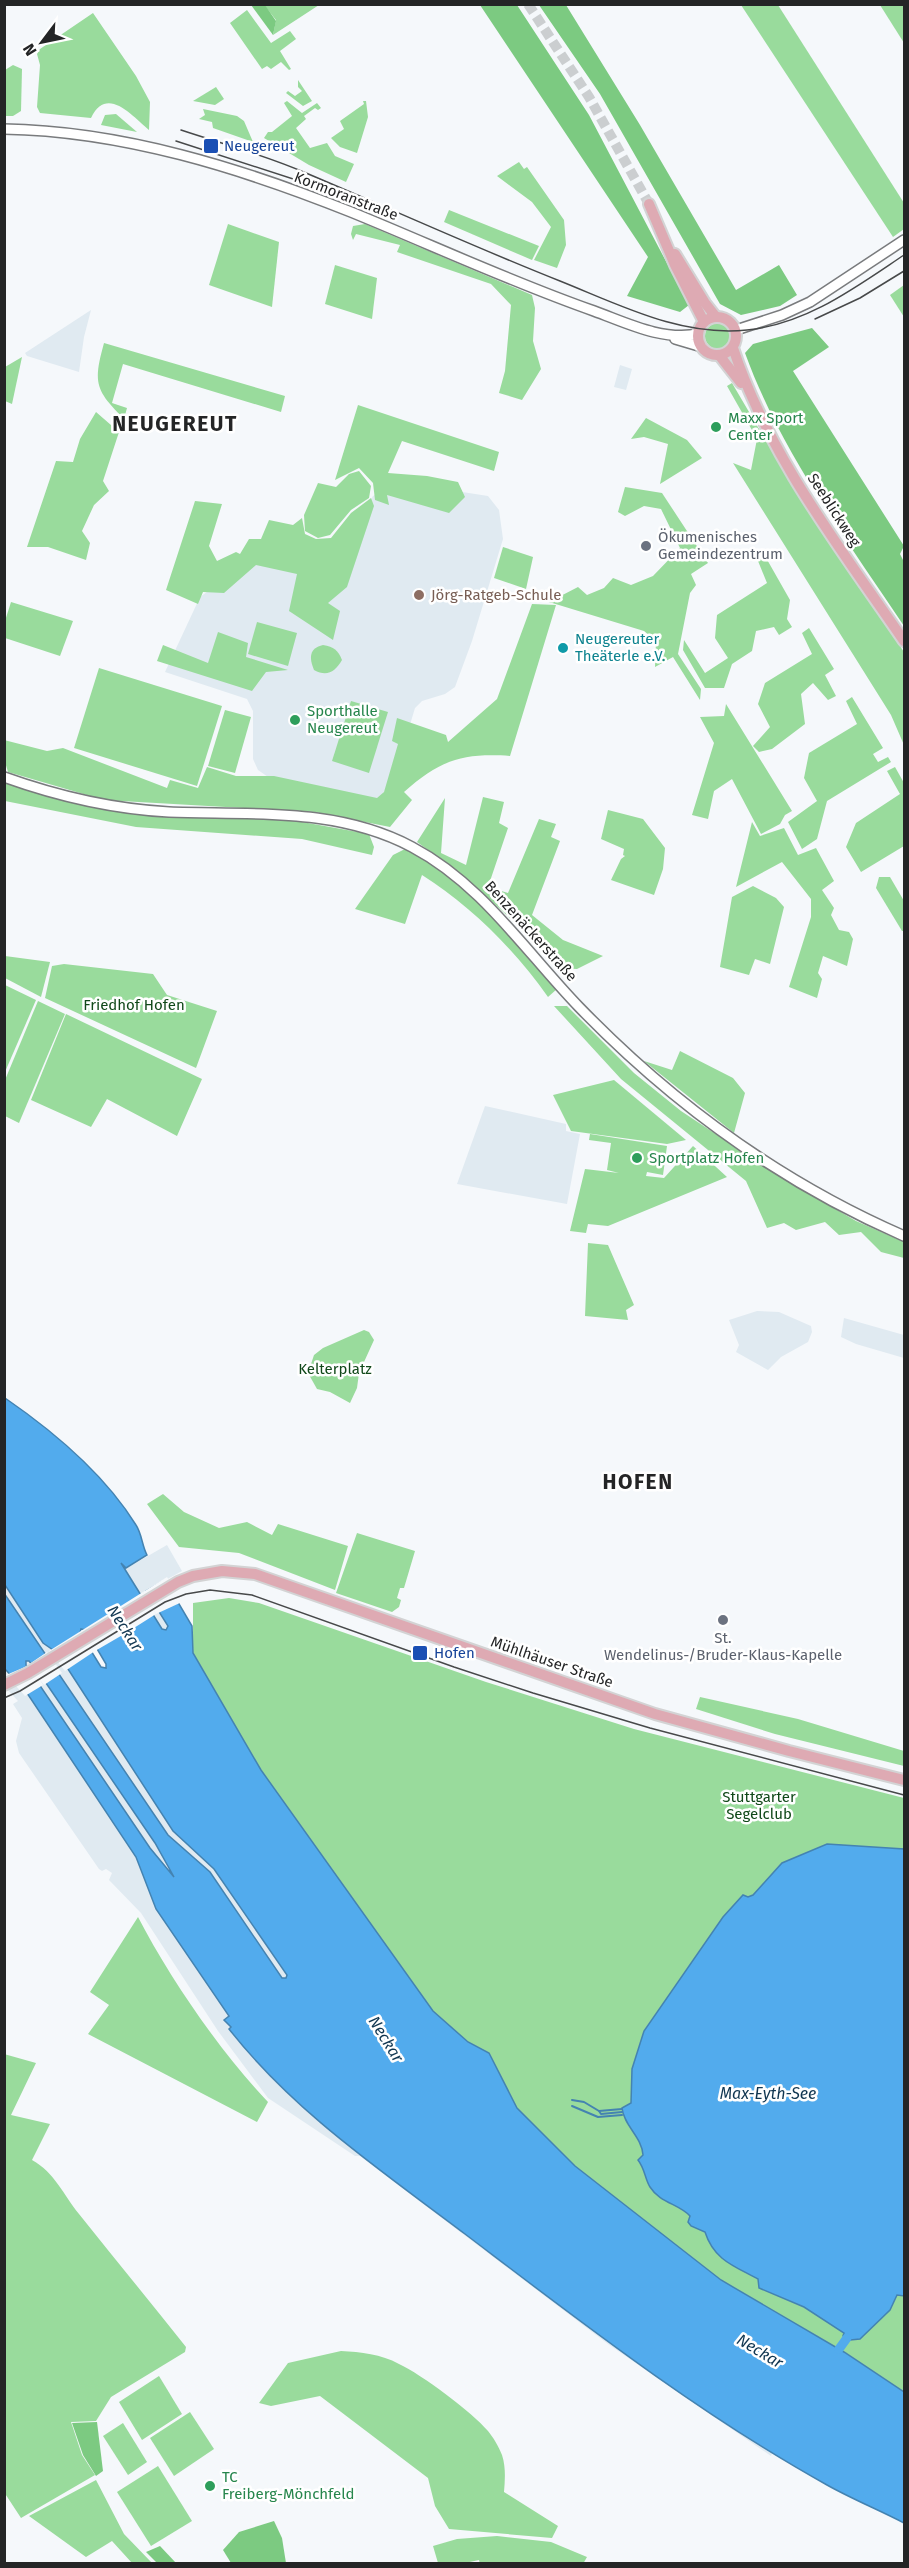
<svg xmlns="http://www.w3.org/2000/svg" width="909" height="2568" font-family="'Fira Sans',sans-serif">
<rect width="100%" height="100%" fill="#f5f8fb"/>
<!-- built -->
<g fill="#e0eaf1">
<path d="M91 310 84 337 79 372 27 356 25 353Z"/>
<path d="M620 365 632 369 626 390 614 387Z"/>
<path d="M398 482 488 496 499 510 503 539 472 641 455 687 445 694 422 701 415 708 394 778 376 803 284 788 258 770 253 759V711L247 699 165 672 200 597 260 553 345 554 365 508 373 496Z"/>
<path d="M485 1106 566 1124V1131L580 1134 567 1204 457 1184Z"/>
<path d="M757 1311 779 1312 811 1326 812 1332 808 1342 781 1357 768 1370 736 1352 739 1345 729 1320Z"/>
<path d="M844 1318 904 1335V1358L856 1344 841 1337Z"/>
<path d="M167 1545 182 1571 146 1591 168 1626 167 1630 162 1629 121 1563 127 1568Z"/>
<path d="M4 1585 43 1643 53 1650 68 1669 173 1831 214 1869 287 1975 786 2409 771 2456 608 2344 360 2156H355L268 2098 218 2031 141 1913 109 1880 112 1873 106 1869 102 1871 99 1869 19 1753 16 1741 22 1718 13 1704 18 1701 5 1687Z"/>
</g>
<!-- green -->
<g fill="#99db9c">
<path d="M261 5H319L273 35 276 20 265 6Z"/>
<path d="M741 5H778L904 203V229L893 237Z"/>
<path d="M880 5H904V43Z"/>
<path d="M247 10 271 43 290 31 296 39 280 51 291 69 289 70 281 62 271 69 267 66 262 69 230 23Z"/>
<path d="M93 13 136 76 150 102 149 130C132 116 107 85 91 118L40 113 37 107 40 65 37 54 40 49Z"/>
<path d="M13 65 22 69 21 111 13 116H5V70Z"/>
<path d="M298 80 312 101 303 106 286 93 288 91 295 96 302 91 298 87Z"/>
<path d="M216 87 224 99 215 105 193 101Z"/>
<path d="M287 101 302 113 317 103 321 108 318 110 315 108 304 116 306 119 296 128 310 148 327 143 335 156 354 164 346 182 309 165 264 138 268 132H272L292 116 284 103Z"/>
<path d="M363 101H366L368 117 357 153 340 147 331 138 344 129 340 121 364 104Z"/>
<path d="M203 109 237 116 244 121 253 142 213 128 212 122 199 119 205 115Z"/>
<path d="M116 114 137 132 101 125 105 115Z"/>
<path d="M519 162 524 169 527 167 564 220 566 245 557 268 534 260 551 227 532 202 497 176Z"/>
<path d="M449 210 539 246 532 260 444 222Z"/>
<path d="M228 224 279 242 272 307 209 285Z"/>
<path d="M365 224 532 295 535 308 533 341 541 369 522 400 499 393 505 371 511 305 491 284 397 252 400 245 356 234 353 240 351 234 353 226Z"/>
<path d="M335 265 377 278 372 319 325 304Z"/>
<path d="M904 285V317L890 295Z"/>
<circle cx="718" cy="336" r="13"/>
<path d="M104 343 285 396 281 412 123 364 112 403 127 408 124 419C95 390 93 383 104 343Z"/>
<path d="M22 357 12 404 5 401V367Z"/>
<path d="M732 383 793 487 904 652V745L891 715 733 463 751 470 757 439 727 386Z"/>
<path d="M358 405 499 452 494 471 402 441 388 473 427 476 458 482 465 497 449 513 387 495 389 505 375 500 373 483 359 468 335 480Z"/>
<path d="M96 412 119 432 103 481 109 491 94 505 82 531 90 543 86 560 48 547H27L56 461 73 462 80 439Z"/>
<path d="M646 418 687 440 702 458 660 484 668 444 644 437 631 439Z"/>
<path d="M359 471 371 486 369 498 351 510 330 535 318 538 305 531 304 515 318 483 336 487 349 474Z"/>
<path d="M625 487 662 493 708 563 691 574 696 585 690 593 678 654 701 689 700 700 673 657 655 667 656 641 644 631 549 602 578 587 587 595 604 588 613 578 631 585 653 576 680 548 661 509 644 506 625 516 618 512Z"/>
<path d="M371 498 374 506 347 587 328 603 340 611 333 640 289 611 297 574 256 565 224 593 203 592 198 604 166 590 195 501 222 504 209 546 217 561 236 552 240 554 249 539H261L269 520 293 525 302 518 305 534 316 539 331 538 351 513Z"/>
<path d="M503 547 533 557 526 589 494 578Z"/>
<path d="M765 556 790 600 787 619 792 627 779 635 774 627 756 631 752 651 732 664 724 688H705L683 650 684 640 705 673 728 658 715 638 717 615 767 583 758 561Z"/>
<path d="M11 602 73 621 60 656 5 638V621Z"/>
<path d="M532 604 556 605 510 756C462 753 440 760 404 792L412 800 390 827 315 812 104 800 8 772 5 762 4 740 47 751 63 748 167 788 170 780 198 788 207 767 236 776H274L377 798 384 792 398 744 392 741 397 718 446 735 448 742 497 699Z"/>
<path d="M257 622 297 633 288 666 248 654Z"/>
<path d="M809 628 834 669 825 675 836 696 828 700 813 683 801 694 805 724 772 749 759 752 753 746 770 727 758 704 765 683 812 654 802 633Z"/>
<path d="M218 632 248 643 246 657 288 670 266 672 252 691 157 661 163 645 208 663Z"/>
<path d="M323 645C334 647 338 650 342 660 335 672 327 677 314 670 309 658 309 648 323 645Z"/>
<path d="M99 668 222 706 197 786 74 748Z"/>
<path d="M852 697 883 748 873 754 878 762 888 757 891 762 827 801 817 839 802 849 788 822 817 801 804 778 809 753 857 724 846 701Z"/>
<path d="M351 701 388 712 369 773 332 761Z"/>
<path d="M726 704 792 811 785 815 780 824 761 834 732 779 714 791 708 819 692 815 714 743 700 717 724 716Z"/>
<path d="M225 710 251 717 235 773 208 766Z"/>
<path d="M895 767 904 783V846L861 872 846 847 856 823 900 794 887 771Z"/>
<path d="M4 781 106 809 155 814 280 818 369 834 374 847 372 855 302 839 136 827 5 801Z"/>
<path d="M483 797 504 802 499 823 508 828 488 887 508 893 539 819 556 824 551 837 560 841 532 915 563 940 603 956 577 969 557 968C516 920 468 878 417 842L445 798 441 853 466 865Z"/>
<path d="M608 810 643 819 665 848 663 869 654 895 611 880 621 859 625 856 623 855 624 849 601 839Z"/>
<path d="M752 822 760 836 784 828 798 855 816 848 834 881 822 890 834 908 831 915 839 930 849 932 853 939 847 966 823 956 818 973 822 979 817 998 789 987 811 917V899L782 862 736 887Z"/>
<path d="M405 849 439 866 487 906 557 989 548 997C515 950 470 905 422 875L405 924 355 909 393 855Z"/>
<path d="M879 877H890L904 901V931H902L876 888Z"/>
<path d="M753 886 776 898 784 907 770 964 755 959 749 975 720 967 732 897Z"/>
<path d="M5 956 50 962 41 997 5 978Z"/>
<path d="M64 964 153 974 167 995 217 1011 196 1068 45 998 52 966Z"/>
<path d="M5 985 36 1000 5 1072H4Z"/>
<path d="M38 1001 65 1014 19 1123 5 1116V1080Z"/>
<path d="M554 1006H567L634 1073 681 1111 779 1176 856 1221 904 1242V1258L881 1252 861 1232 839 1235 825 1222 796 1230 784 1223 767 1228 746 1181 621 1079Z"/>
<path d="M66 1014 202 1079 177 1136 107 1099 91 1127 31 1100Z"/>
<path d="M680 1051 733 1078 745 1093 734 1133 644 1061 672 1070Z"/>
<path d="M614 1080 686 1140 667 1144 571 1131 553 1095Z"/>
<path d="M590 1134 667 1146 663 1175 647 1172 646 1176 664 1178 693 1146 727 1177 608 1226 588 1224 586 1233 570 1231 585 1169 619 1173 607 1170 611 1143 589 1140Z"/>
<path d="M588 1243 608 1245 634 1305 626 1310 628 1320 585 1316Z"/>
<path d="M364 1330 369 1332 374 1340 359 1373 357 1388 350 1403 330 1392 317 1389 308 1373 314 1355 323 1348Z"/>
<path d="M163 1494 184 1512 219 1528 247 1522 272 1535 278 1524 348 1546 335 1590 239 1553 179 1547 147 1504Z"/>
<path d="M357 1533 415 1551 404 1588H400L397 1598 401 1600 399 1607 392 1612 336 1593Z"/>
<path d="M229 1598 259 1603 486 1682 634 1729 904 1798V2392L844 2352 721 2280 575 2166 517 2108 489 2053 468 2042 433 2011 261 1770 193 1653V1603Z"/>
<path d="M700 1697 798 1719 904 1751V1766L775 1734 696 1709Z"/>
<path d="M138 1917C169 1977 221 2053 268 2102L257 2122 88 2034 109 2005 90 1992Z"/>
<path d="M4 2054 36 2063 11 2115 50 2124 32 2160C55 2173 63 2194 79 2214 115 2259 151 2303 186 2347L185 2352 111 2397 96 2421 71 2422 82 2455 95 2475 21 2518 4 2492Z"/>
<path d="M341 2351C361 2352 381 2354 399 2364 421 2374 473 2413 488 2431 493 2437 499 2447 502 2455 506 2467 505 2480 504 2492L558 2526 552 2538 449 2529 435 2506 428 2478 320 2396 271 2406 259 2403 288 2363Z"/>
<path d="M159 2376 182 2414 142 2440 119 2402Z"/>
<path d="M190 2412 214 2449 174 2476 150 2438Z"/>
<path d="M123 2423 147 2462 128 2475 103 2436Z"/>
<path d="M158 2466 192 2521 151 2546 117 2492Z"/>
<path d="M96 2480 124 2534 152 2563H132L112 2541 86 2557 29 2516Z"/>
<path d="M497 2536 551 2542 587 2557 583 2564H480L479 2560 465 2563H438L433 2546 457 2539Z"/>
</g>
<!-- forest -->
<g fill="#7cca81">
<path d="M251 5H265L276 21 273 35Z"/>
<path d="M480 5H517L589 115 689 305 680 312 627 296 648 257Z"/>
<path d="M539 5H566L640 125 736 290 779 265 797 295 780 306 741 315 720 304 600 94Z"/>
<path d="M812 328 829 347 793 371 904 546 900 554 904 562V626C846 539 781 452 745 353L753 344Z"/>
<path d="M97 2422 103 2471 96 2476 83 2455 72 2423Z"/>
<path d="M274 2521 282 2538 286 2563H231L223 2550 239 2532Z"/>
<path d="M160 2546 176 2563H157L146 2552Z"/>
</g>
<!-- water -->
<g fill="#52abed" stroke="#4483b1" stroke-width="1.5" fill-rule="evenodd">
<path d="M5 1398C53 1431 105 1475 136 1525 142 1534 142 1546 147 1555L126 1568 121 1563 162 1629 166 1630 168 1626 146 1591 165 1580 192 1626 193 1653 261 1770 433 2011 468 2042 489 2053 517 2108 575 2166 721 2280 844 2352 904 2392V2523C879 2510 852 2499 827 2485 699 2414 581 2322 465 2234 382 2171 294 2112 229 2029L231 2027 224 2020 229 2016 156 1909 136 1857 27 1693 5 1669 4 1593 168 1835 210 1872 282 1978H286L287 1975 214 1869 173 1831 68 1669 53 1650 43 1643 5 1585ZM117 1612 138 1645 137 1650 132 1649 111 1615ZM81 1629 86 1630 106 1664V1668L101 1667 80 1633ZM26 1661H29L46 1683 155 1843 174 1877 150 1848 26 1665Z"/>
<path d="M827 1844 904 1849V2296L897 2295 890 2310 860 2339 850 2340 843 2336 844 2333 804 2307 759 2288 758 2279C734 2266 714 2260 705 2232L691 2226 688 2222 690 2216C679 2204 660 2203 650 2187 645 2179 645 2169 638 2160L643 2155C642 2137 624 2126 622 2108L631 2103 632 2069 644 2031 723 1917 743 1895 748 1897 753 1895 782 1863Z"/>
</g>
<!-- pier -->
<g fill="#f5f8fb">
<path d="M167 1577 182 1602 156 1614 143 1592Z"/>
<path d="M143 1592 156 1614 126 1633 115 1615 126 1633 95 1651 84 1633 95 1651 65 1671 49 1651Z"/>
<path d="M47 1652 62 1673 44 1685 40 1680 43 1685 25 1696 6 1675 25 1667Z"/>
</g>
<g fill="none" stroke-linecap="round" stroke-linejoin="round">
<!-- stream -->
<g stroke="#4483b1" stroke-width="2">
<path d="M572 2100 584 2102 599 2111 622 2109"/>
<path d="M572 2106 598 2117 622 2115"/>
<path d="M599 2111 601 2114 622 2112"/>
</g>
<!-- canal -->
<path stroke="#52abed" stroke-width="9" d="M839 2349 847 2338"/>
<!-- major-tunnel -->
<path stroke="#cbced0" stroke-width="10" stroke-dasharray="10 5" stroke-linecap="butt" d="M528 4 589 97 649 204"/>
<!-- minor casing -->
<g stroke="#797b7d" stroke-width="12">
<g id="minor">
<path d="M4 129C123 131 241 168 351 212 432 245 511 282 594 311 627 323 662 341 698 334"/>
<path d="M736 330 782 315 810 302 904 240"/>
<path d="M675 339 702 347"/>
<path d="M4 777C57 796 113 809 169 812 251 815 337 807 412 847 482 884 525 951 579 1007 673 1104 780 1182 904 1236"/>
</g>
</g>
<!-- major casing -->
<g stroke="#d3d3d4" stroke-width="14">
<g id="major">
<path d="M649 204 675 265 704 322"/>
<path d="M675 254 705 303 716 317"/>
<circle cx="717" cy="336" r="19"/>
<path d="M733 348C768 455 841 549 904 641"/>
<path d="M719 355 741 383"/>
<path d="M4 1685 28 1673 178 1582 193 1576 222 1571 255 1574 655 1714 789 1751 904 1780"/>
</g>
</g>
<!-- minor -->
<use href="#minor" stroke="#fff" stroke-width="9"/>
<!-- major -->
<use href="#major" stroke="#deaab3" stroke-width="10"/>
<!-- tram -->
<g stroke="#47494a" stroke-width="1.5">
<path d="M181 130C223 144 265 155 306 173 391 209 474 247 560 281 620 305 681 337 747 330 807 324 856 287 904 255"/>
<path d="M176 141 324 189"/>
<path d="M815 319 860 298 904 271"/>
<path d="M4 1698 20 1691 165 1602 186 1594 210 1590 252 1595 454 1667 533 1693 650 1728 904 1795"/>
</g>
</g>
<!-- markers -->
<g fill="#1a4fb4" stroke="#fff" stroke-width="2">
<rect x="203" y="138" width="16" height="16" rx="3"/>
<rect x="412" y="1645" width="16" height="16" rx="3"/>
</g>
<g fill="#2e9e5b" stroke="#fff" stroke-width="2">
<circle cx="716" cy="427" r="6"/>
<circle cx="295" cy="720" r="6"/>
<circle cx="637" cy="1158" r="6"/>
<circle cx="210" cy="2486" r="6"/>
</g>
<g fill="#6b7280" stroke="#fff" stroke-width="2">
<circle cx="646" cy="546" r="6"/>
<circle cx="723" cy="1620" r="6"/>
</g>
<circle fill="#8d6e63" stroke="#fff" stroke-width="2" cx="419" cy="595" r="6"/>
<circle fill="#0f9aa8" stroke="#fff" stroke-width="2" cx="563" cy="648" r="6"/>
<g text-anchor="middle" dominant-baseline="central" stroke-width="5" stroke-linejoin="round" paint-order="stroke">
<!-- transit labels -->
<g font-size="15" fill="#164399" stroke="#fff" text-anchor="start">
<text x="224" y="146">Neugereut</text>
<text x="434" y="1653">Hofen</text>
</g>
<!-- street labels -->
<g font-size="15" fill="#242526" stroke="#fff">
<text transform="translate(346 196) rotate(21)">Kormoranstraße</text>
<text transform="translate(834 510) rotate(57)">Seeblickweg</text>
<text transform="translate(531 931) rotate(48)">Benzenäckerstraße</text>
<text transform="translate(552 1662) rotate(19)">Mühlhäuser Straße</text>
</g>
<!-- leisure labels -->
<g font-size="15" fill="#27864d" stroke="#fff" text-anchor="start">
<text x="728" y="418">Maxx Sport<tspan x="728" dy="17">Center</tspan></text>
<text x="307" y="711">Sporthalle<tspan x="307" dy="17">Neugereut</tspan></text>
<text x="649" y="1158">Sportplatz Hofen</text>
<text x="222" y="2477">TC<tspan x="222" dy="17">Freiberg-Mönchfeld</tspan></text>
</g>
<!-- worship labels -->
<g font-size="15" fill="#5b616d" stroke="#fff" text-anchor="start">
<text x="658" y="537">Ökumenisches<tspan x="658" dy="17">Gemeindezentrum</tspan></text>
<text x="723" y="1638" text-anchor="middle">St.<tspan x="723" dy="17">Wendelinus-/Bruder-Klaus-Kapelle</tspan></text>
</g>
<!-- education labels -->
<g font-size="15" fill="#785e54" stroke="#fff" text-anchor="start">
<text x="431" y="595">Jörg-Ratgeb-Schule</text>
</g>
<!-- culture labels -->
<g font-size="15" fill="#0d838f" stroke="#fff" text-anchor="start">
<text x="575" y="639">Neugereuter<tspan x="575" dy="17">Theäterle e.V.</tspan></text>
</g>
<!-- park labels -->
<g font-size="15" fill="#104819" stroke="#fff">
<text x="134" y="1005">Friedhof Hofen</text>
<text x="335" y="1369">Kelterplatz</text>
<text x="759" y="1797">Stuttgarter<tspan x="759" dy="17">Segelclub</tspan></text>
</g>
<!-- water labels -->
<g font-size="16" font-style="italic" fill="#103651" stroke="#fff">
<text transform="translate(125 1628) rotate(57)">Neckar</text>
<text transform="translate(386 2039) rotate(58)">Neckar</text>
<text x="768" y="2093">Max-Eyth-See</text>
<text transform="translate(760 2351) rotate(31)">Neckar</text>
</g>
<!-- district labels -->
<g font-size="21" font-weight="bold" letter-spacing="1.5" fill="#242526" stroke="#fff">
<text x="175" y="424">NEUGEREUT</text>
<text x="638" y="1482">HOFEN</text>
</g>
</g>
<!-- border -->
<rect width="909" height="2568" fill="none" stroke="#242526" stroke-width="12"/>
<!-- north arrow -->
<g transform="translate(42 42) rotate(238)" stroke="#ffffff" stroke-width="4.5" paint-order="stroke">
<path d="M0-4.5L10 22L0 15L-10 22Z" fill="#242526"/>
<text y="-9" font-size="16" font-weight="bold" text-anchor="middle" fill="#242526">N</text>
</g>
</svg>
